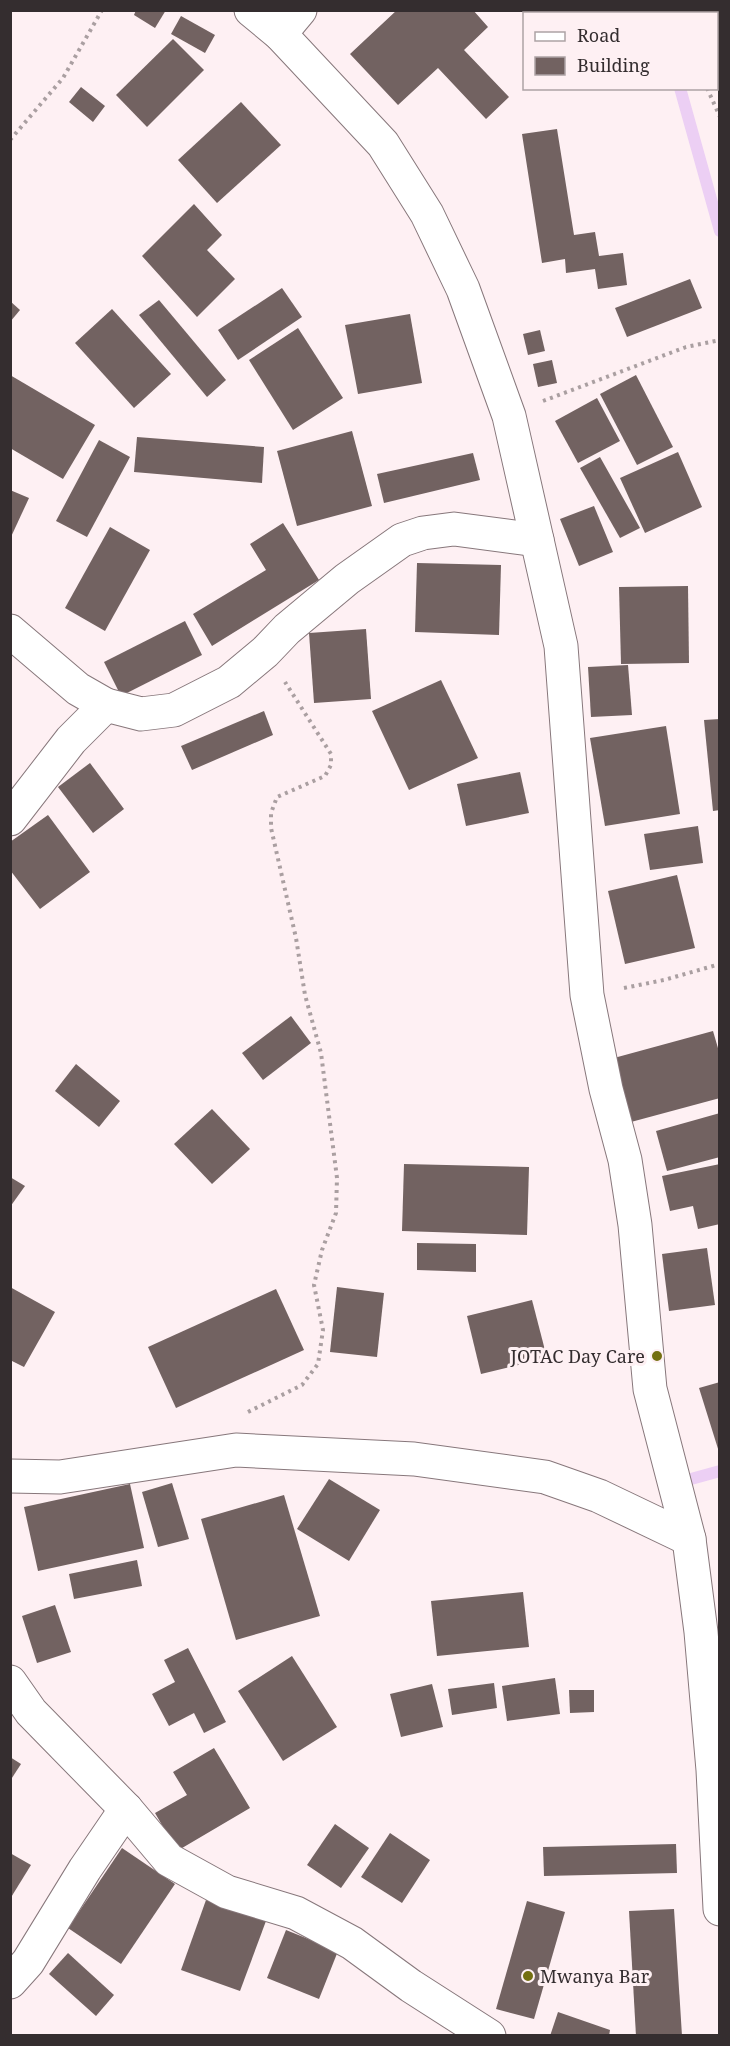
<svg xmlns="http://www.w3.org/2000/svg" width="730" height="2046" font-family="'Noto Serif',serif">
<rect width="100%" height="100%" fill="#fef0f3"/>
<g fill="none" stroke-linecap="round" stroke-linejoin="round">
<!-- stream -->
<g stroke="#eccff4" stroke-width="12">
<path d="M659 10 660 14"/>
<path d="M680 88 720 231"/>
<path d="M691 1479 720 1471"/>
</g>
</g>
<!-- building -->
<g fill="#726261">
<path d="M136 10H166L155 28 134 15Z"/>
<path d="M397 10H473L488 27 464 50 509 97 486 119 438 68 398 105 350 54Z"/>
<path d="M181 16 215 35 205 53 171 34Z"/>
<path d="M173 39 204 70 147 127 116 95Z"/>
<path d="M81 87 105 106 93 122 69 102Z"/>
<path d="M241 102 281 145 217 203 178 160Z"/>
<path d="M557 129 574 235 595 232 599 256 623 253 627 285 598 289 595 269 566 273 565 259 542 263 522 134Z"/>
<path d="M194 204 222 235 207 250 235 279 197 317 142 256Z"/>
<path d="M690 279 702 308 627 337 615 308Z"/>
<path d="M282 288 302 317 238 360 218 330Z"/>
<path d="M159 300 226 380 207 397 139 315Z"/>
<path d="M10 301 20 310 10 322Z"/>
<path d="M112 309 171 374 134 408 75 343Z"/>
<path d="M410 314 422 383 358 394 345 325Z"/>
<path d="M298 328 343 398 293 430 249 360Z"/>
<path d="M540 330 545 351 528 355 523 334Z"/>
<path d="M552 360 557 383 538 387 533 364Z"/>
<path d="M10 375 95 425 63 479 10 448Z"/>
<path d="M636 375 673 447 637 465 600 394Z"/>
<path d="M597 398 620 441 578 463 555 421Z"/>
<path d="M352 431 372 506 297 526 277 451Z"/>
<path d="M137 437 264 447 262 483 134 472Z"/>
<path d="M99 440 130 457 87 537 56 521Z"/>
<path d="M678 452 702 507 645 533 620 478Z"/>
<path d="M473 453 480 480 384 503 377 474Z"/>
<path d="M600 457 640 528 620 538 580 468Z"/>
<path d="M10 490 29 498 10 539Z"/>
<path d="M594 506 613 552 579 566 560 519Z"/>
<path d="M283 523 319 580 212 646 193 614 266 570 250 544Z"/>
<path d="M110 527 150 550 105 631 65 608Z"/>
<path d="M417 563 501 565 499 635 415 632Z"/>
<path d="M688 586 689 663 621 664 619 587Z"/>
<path d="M185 621 202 655 121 696 104 662Z"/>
<path d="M366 629 371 699 314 703 309 633Z"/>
<path d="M628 665 632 715 591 717 588 667Z"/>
<path d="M441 680 478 758 409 790 372 711Z"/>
<path d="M264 711 273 735 192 770 181 746Z"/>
<path d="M720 719V810L713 811 704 720Z"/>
<path d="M666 726 680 814 605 826 590 738Z"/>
<path d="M90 763 124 809 93 833 58 787Z"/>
<path d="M520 772 529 813 466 826 457 784Z"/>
<path d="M48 815 90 872 40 909 10 870V842Z"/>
<path d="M698 826 703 863 650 870 644 834Z"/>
<path d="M677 875 695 948 625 964 608 891Z"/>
<path d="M291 1016 311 1043 263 1080 242 1053Z"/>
<path d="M713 1031 720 1055V1098L631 1122 614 1058Z"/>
<path d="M76 1064 120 1101 99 1127 55 1091Z"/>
<path d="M212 1109 250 1149 212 1184 174 1144Z"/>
<path d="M720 1113V1157L667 1171 656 1131Z"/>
<path d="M404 1164 529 1167 527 1235 402 1231Z"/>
<path d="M720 1164V1224L698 1229 693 1206 670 1211 662 1176Z"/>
<path d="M10 1177 25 1186 10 1207Z"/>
<path d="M417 1243 476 1244V1272L417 1270Z"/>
<path d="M707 1248 715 1305 669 1311 662 1254Z"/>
<path d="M10 1287 55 1312 24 1367 10 1360Z"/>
<path d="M337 1287 384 1293 377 1357 330 1352Z"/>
<path d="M276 1289 304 1350 176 1408 148 1347Z"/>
<path d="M532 1300 547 1358 481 1374 467 1316Z"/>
<path d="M720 1382V1452H719L699 1388Z"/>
<path d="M329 1479 380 1510 349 1561 297 1529Z"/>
<path d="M172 1483 189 1539 158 1547 142 1492Z"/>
<path d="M130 1484 144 1548 38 1571 24 1507Z"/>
<path d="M284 1495 320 1616 236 1640 201 1519Z"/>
<path d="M137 1560 142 1586 74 1599 69 1574Z"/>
<path d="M523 1592 529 1647 437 1656 431 1601Z"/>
<path d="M55 1605 71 1652 37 1663 22 1616Z"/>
<path d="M188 1648 226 1722 204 1733 194 1713 169 1726 152 1694 175 1682 164 1660Z"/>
<path d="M292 1656 337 1727 283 1761 238 1691Z"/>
<path d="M555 1678 560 1714 507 1721 502 1686Z"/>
<path d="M494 1683 497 1708 452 1715 448 1689Z"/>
<path d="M432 1684 443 1727 401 1737 390 1694Z"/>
<path d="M569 1690H594V1712L570 1713Z"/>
<path d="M214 1748 250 1808 177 1851 155 1813 187 1795 173 1772Z"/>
<path d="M10 1757 21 1764 10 1781Z"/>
<path d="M335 1824 369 1848 341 1888 307 1865Z"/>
<path d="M390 1833 430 1860 402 1903 361 1877Z"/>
<path d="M676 1844 677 1873 544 1876 543 1847Z"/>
<path d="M122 1848 175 1884 121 1964 68 1928Z"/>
<path d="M10 1853 31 1865 10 1899Z"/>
<path d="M206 1900 266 1921 240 1991 181 1970Z"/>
<path d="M527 1901 565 1912 534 2019 496 2009Z"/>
<path d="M674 1909 682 2036H636L629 1911Z"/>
<path d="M286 1930 338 1951 319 1999 267 1978Z"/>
<path d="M68 1953 114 1995 96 2016 49 1974Z"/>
<path d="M558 2012 610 2030 609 2036H550Z"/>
</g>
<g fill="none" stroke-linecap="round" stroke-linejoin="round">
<!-- minor casing -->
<g stroke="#87777b" stroke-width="35">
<g id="minor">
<path d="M251 10 280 34 383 144 427 214 463 289 509 416 561 646 587 995 606 1089 625 1160 635 1225 650 1389 689 1539 701 1632 713 1770 720 1909"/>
<path d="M280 34 300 10"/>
<path d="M10 631 78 689 106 705 141 714 174 710 229 682 265 652 287 629 347 579 402 540 423 533 454 529 537 540"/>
<path d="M10 819 71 740 106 705"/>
<path d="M10 1476 60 1477 236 1450 414 1459 545 1477 599 1496 689 1539"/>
<path d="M10 1682 31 1712 126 1809 169 1860 227 1892 296 1913 352 1943 411 1986 489 2036"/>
<path d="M10 1982 28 1962 85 1869 126 1809"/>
</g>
</g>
<!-- path -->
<g stroke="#aa9fa1" stroke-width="4" stroke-dasharray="3 4.5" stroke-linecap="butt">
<path d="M693 10 694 14"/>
<path d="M707 88 720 117"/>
<path d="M10 140 63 78 102 10"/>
<path d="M543 401 686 347 720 340"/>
<path d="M624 988 664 980 720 964"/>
<path d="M248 1412 302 1385 318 1364 323 1330 314 1285 322 1250 336 1213 337 1178 321 1053 305 995 296 938 271 828V813L277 797 325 776 331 765V754L285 682"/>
</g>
<!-- minor -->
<use href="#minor" stroke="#fff" stroke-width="33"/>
</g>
<!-- markers -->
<g fill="#736f10" stroke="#fef0f3" stroke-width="2">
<circle cx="657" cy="1356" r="6"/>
<circle cx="528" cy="1976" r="6"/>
</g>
<g text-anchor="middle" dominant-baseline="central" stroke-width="6" stroke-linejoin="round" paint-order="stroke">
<!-- poi labels -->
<g font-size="18" fill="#342d2f" stroke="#fef0f3" text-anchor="end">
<text x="645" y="1356">JOTAC Day Care</text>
<text x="540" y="1976" text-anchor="start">Mwanya Bar</text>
</g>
</g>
<!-- border -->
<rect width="730" height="2046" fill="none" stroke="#342d2f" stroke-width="24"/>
<!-- legend -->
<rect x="523" y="12" width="195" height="78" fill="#fef0f3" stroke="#ada2a5" stroke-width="1.5"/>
<rect x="535" y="32" width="30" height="9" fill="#ffffff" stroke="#ada2a5" stroke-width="1.5"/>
<text x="577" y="42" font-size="18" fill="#342d2f">Road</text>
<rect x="535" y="57" width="30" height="18" fill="#726261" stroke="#ada2a5" stroke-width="1.5"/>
<text x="577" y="72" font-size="18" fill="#342d2f">Building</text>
</svg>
